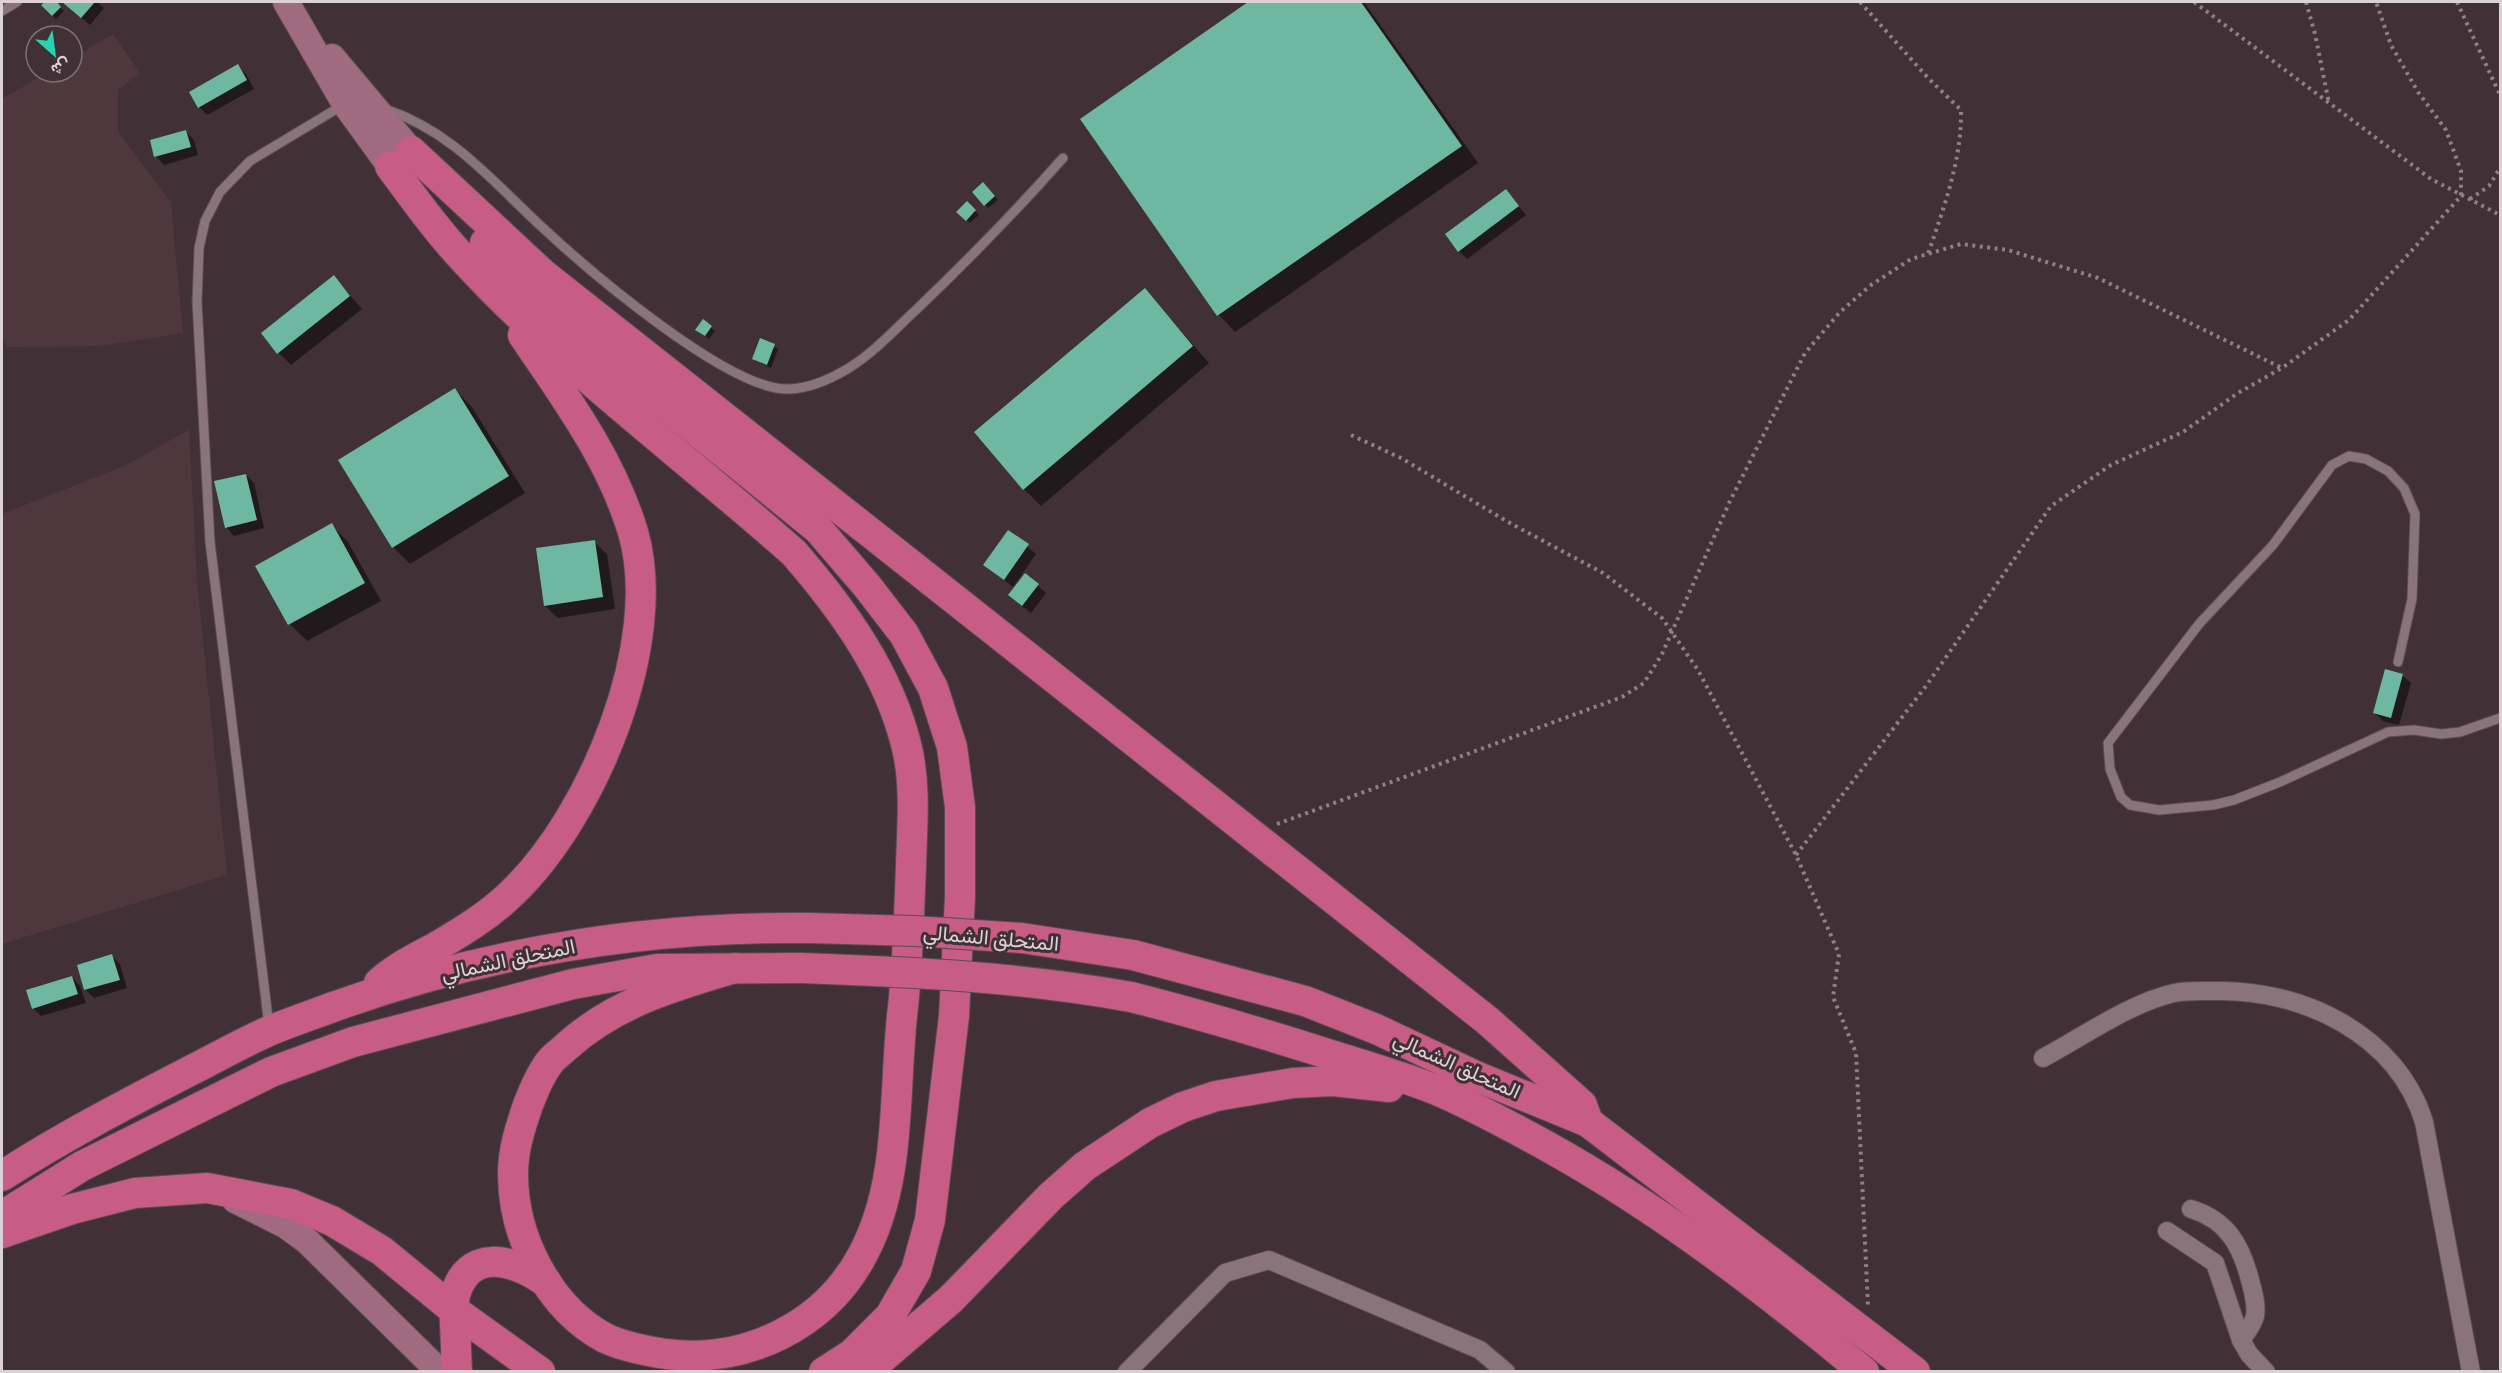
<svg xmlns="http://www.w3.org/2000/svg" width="2502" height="1373" font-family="Signika,Vazirmatn,sans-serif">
<rect width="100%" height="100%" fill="#413035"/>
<!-- built -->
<g fill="#4f373e">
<path d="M113 34 140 73 118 90V132L171 202 183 333 100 346 7 347 2 335V99L48 72H72V58Z"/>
<path d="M189 430 197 579 227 875 2 944V514L124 466Z"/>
</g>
<!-- shadow -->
<g fill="#0007">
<path d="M48 2H55L64 11 56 19 43 6Z"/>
<path d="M63 2H97L104 8 90 25Z"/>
<path d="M1250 2H1364L1478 163 1235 332 1219 315 1082 119Z"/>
<path d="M237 66 246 74 254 89 207 115 199 107Z"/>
<path d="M186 132 194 140 198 155 164 165 156 156Z"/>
<path d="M983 184 998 200 988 208 974 193Z"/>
<path d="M1506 191 1526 215 1467 259 1459 251Z"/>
<path d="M967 203 979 215 970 223 958 212Z"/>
<path d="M334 277 362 309 291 365 279 353Z"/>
<path d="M1145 290 1209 363 1041 506 1024 489Z"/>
<path d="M703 321 715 331 709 339 701 333Z"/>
<path d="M761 340 778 349 771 368 754 359Z"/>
<path d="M455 390 472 407 525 493 410 564 393 547Z"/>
<path d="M246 475 254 483 264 528 234 536 226 527Z"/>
<path d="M331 525 348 542 381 601 307 641 290 624 258 566Z"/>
<path d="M1009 532 1036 554 1013 587 985 565Z"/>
<path d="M594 542 607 554 615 609 558 618 545 606Z"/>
<path d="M1026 576 1046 593 1031 613 1018 603Z"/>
<path d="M2402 675 2411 683 2399 725 2383 721 2375 713Z"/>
<path d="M112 956 120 964 127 988 94 998 86 990 78 966Z"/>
<path d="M72 977 80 986 86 1003 41 1016 33 1008Z"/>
</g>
<!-- building -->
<g fill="#6eb8a1">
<path d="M45 2H57L61 7 52 16 41 5Z"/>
<path d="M62 2H95L81 18Z"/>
<path d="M1248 2H1361L1462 146 1217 316 1080 119Z"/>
<path d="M238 64 247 80 198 108 189 92Z"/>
<path d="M186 130 191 147 154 157 150 140Z"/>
<path d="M983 182 995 196 984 206 972 192Z"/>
<path d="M1506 189 1519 206 1458 252 1445 234Z"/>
<path d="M967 201 976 210 966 221 956 212Z"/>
<path d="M334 275 350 296 277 354 261 333Z"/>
<path d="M1145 288 1193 346 1023 490 974 432Z"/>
<path d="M703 319 712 326 705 336 695 330Z"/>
<path d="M760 338 775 344 767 365 752 359Z"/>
<path d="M455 388 509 476 392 548 338 460Z"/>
<path d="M246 474 257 520 225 528 214 481Z"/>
<path d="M332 523 365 583 288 625 255 566Z"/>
<path d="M1008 530 1029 544 1004 580 983 565Z"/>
<path d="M595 540 603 597 544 606 536 548Z"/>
<path d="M1025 573 1039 584 1022 606 1008 595Z"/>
<path d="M2385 669 2403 674 2391 718 2373 713Z"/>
<path d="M112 954 120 980 84 990 77 965Z"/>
<path d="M72 976 78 994 32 1009 26 990Z"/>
</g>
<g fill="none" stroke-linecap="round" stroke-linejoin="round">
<!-- service casing -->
<g stroke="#5a4c50" stroke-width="11">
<g id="service">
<path d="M2 11 17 2"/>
<path d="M385 109C452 131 492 181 543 228 587 269 731 393 790 389 809 388 826 381 842 372 870 357 894 330 918 308 968 260 1017 210 1063 158"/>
<path d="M2398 662 2412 599 2415 514 2404 488 2388 471 2366 459 2349 456 2332 465 2273 545 2199 624 2108 743 2110 769 2121 797 2130 805 2159 810 2213 805 2234 800 2280 782 2388 732 2414 730 2441 734 2460 732 2500 718"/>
<path d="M269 1026 210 542 197 302 199 248 205 221 220 192 250 161 343 105"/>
</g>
</g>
<!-- minor casing -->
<g stroke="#5a4c50" stroke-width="20">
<g id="minor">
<path d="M2043 1058C2084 1036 2130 1003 2174 993 2187 990 2202 991 2215 991 2302 989 2397 1034 2424 1122L2471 1372"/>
<path d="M2191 1209C2227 1220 2241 1245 2250 1280 2253 1291 2257 1304 2255 1316 2253 1325 2246 1333 2241 1340"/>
<path d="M2167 1231 2215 1263 2241 1340 2249 1354 2266 1372"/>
<path d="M1127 1372 1225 1273 1269 1260 1480 1350 1506 1372"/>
</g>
</g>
<!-- secondary casing -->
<g stroke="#5a4c50" stroke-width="28">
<g id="secondary">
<path d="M286 2 345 104 390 166"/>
<path d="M332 57 411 151"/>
<path d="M235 1200 285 1225 307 1241 440 1372"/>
</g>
</g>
<!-- trunk casing -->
<g stroke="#5a4c50" stroke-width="32">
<g id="trunk">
<path d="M411 151 543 274 1488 1021 1582 1105 1588 1122"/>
<path d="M390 166C415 200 440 235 470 266 567 370 687 458 794 553 844 611 889 673 907 748 916 786 912 827 911 866 909 913 908 960 903 1007 893 1088 903 1179 863 1254 825 1326 746 1364 666 1354 646 1351 624 1347 605 1338 548 1307 513 1237 513 1174 513 1150 520 1128 528 1105 533 1092 540 1075 549 1063 553 1057 561 1052 566 1047 614 1003 674 986 735 968"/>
<path d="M485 243 513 276 556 317 818 529 867 586 904 634 933 688 952 747 960 807V897L954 1016 930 1220 916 1271 890 1316 852 1354 824 1372"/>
<path d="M1133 955 1305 1001 1376 1029 1478 1077 1588 1122 1915 1372"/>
<path d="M379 983C396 967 416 958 436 947 463 931 491 914 513 892 593 815 665 642 633 532 611 459 565 397 523 335"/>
<path d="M1131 997C1199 1014 1265 1034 1331 1055 1366 1066 1401 1076 1434 1089 1472 1105 1508 1125 1543 1144 1659 1208 1763 1288 1864 1372"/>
<path d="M2 1176C61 1138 122 1106 184 1074 212 1060 240 1044 269 1031 290 1022 312 1015 333 1007 486 952 648 926 810 928"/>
<path d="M2 1216 82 1166 271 1072 353 1042 573 984 657 969 801 968"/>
<path d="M2 1233 72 1209 135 1193 207 1188 291 1204 332 1221 382 1251 455 1311 540 1372"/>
<path d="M457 1372 454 1300C465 1246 514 1258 547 1283"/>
<path d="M866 1372 951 1299 1051 1196 1085 1166 1150 1123 1183 1107 1216 1096 1293 1083 1333 1081 1389 1087"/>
</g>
</g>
<!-- path -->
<g stroke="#8e8084" stroke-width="4" stroke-dasharray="3 4.5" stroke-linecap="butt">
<path d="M1860 2 1928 78 1961 110C1962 159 1944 207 1928 254"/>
<path d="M2194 2 2431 179 2500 215"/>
<path d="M2306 2 2315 34 2329 103"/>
<path d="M2457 2 2500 95"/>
<path d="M2470 199 2489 186 2500 168"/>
<path d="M1351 435 1401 458 1508 522 1603 573 1662 618 1698 670 1796 855 1839 954 1833 997 1856 1053 1868 1306"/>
<path d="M1277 824 1622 697 1644 683 1662 654 1730 501 1805 353 1840 312 1871 285 1911 259 1961 244 2008 250 2098 278 2282 368"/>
<path d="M1796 855 1926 686 2051 506 2111 465 2183 432 2238 393 2282 368 2349 320 2461 196V171L2446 130 2418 92 2391 45 2376 2"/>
</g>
<!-- service -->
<use href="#service" stroke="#88747a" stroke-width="9"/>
<!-- minor -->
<use href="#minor" stroke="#88747a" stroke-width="18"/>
<!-- secondary -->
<use href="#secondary" stroke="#a06b7e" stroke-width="26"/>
<!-- trunk -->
<use href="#trunk" stroke="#c75c84" stroke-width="30"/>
<!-- trunk-bridge casing -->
<g stroke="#5a4c50" stroke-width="32" stroke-linecap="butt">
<g id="trunk-bridge">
<path d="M810 928 915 931 1022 938 1133 955"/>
<path d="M801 968C914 972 1020 977 1131 997"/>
</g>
</g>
<!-- trunk-bridge -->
<use href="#trunk-bridge" stroke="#c75c84" stroke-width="30"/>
</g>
<g text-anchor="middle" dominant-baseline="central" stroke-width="6" stroke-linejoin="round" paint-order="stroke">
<!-- street labels -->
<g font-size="21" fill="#dcd1d4" stroke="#413035">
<text transform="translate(991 938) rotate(5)">المتحلق الشمالي</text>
<text transform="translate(508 960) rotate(-12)">المتحلق الشمالي</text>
<text transform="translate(1457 1065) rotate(24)">المتحلق الشمالي</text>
</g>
</g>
<!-- border -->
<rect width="2502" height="1373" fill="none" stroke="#dcd1d4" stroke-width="6"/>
<!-- north arrow -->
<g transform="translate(54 54) rotate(152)"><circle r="28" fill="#413035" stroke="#7f7075" stroke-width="1.5"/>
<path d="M0-4.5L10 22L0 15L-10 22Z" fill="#26d5ae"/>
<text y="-9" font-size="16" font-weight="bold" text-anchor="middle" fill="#dcd1d4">ش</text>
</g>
</svg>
